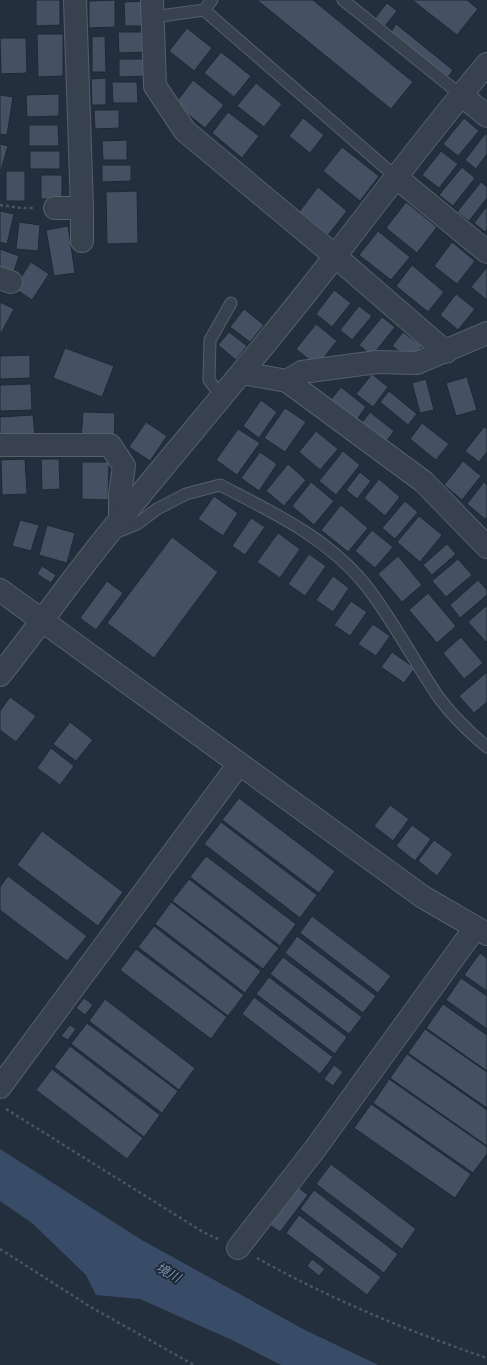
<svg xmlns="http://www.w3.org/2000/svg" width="487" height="1365" font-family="Signika,'Noto Sans JP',sans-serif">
<rect width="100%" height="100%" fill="#242f3e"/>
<!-- water -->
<path fill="#394c67" d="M0 1149 140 1239 301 1328 378 1365H281L232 1340 140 1299 96 1295 86 1275 32 1223 0 1201Z"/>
<!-- building -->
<g fill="#455162" stroke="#1f2835">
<path d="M36 0H60V25L36 26Z"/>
<path d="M115 0V27L89 28V1Z"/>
<path d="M257 0H313L413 82 391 109Z"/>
<path d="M412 0H467L478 9 457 35Z"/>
<path d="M147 1V26H125L124 2Z"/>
<path d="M387 3 397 11 385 26 375 18Z"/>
<path d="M396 24 453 70 448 77 391 32Z"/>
<path d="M187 28 212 48 194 71 169 51Z"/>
<path d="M118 32H146L147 52 119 53Z"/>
<path d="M37 34H63V76L38 77Z"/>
<path d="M105 36 106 72H92V37Z"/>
<path d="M0 38H26L27 73 1 74Z"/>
<path d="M221 52 251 76 234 97 204 73Z"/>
<path d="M119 59H146V76L119 77Z"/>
<path d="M106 78V105H92L91 79Z"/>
<path d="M193 80 224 105 205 128 175 104Z"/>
<path d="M112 82H137L138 103H113Z"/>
<path d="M256 83 282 104 264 127 237 106Z"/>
<path d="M59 94V116L27 117 26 95Z"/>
<path d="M0 95 13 97 7 135 0 134Z"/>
<path d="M94 110H119V128L95 129Z"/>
<path d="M228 112 259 136 242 158 212 133Z"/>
<path d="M303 118 324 135 310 153 289 136Z"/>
<path d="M464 118 479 131 458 156 443 144Z"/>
<path d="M29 125H58L59 146H29Z"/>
<path d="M485 134 487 135V154L476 169 465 160Z"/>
<path d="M127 140V160H103L102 141Z"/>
<path d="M0 144 8 146 1 170H0Z"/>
<path d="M342 147 379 176 360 201 323 171Z"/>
<rect x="30" y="151" width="30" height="18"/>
<path d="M441 151 458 164 439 188 422 175Z"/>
<path d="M102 165H131V181L102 182Z"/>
<path d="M462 167 475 178 453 206 439 195Z"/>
<rect x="6" y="171" width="19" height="30"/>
<rect x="41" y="175" width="21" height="24"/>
<path d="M481 182 487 187V198L469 221 457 212Z"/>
<path d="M318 187 347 211 328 235 299 212Z"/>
<path d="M137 191 138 243 107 244 106 192Z"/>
<path d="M406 202 437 227 417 253 386 228Z"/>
<path d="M487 206V229L485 232 474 223Z"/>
<path d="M0 211 14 214 7 244 0 242Z"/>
<path d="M19 222 40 225 38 251 16 249Z"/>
<path d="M68 226 75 273 54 276 46 230Z"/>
<path d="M378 231 410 257 391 280 359 255Z"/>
<path d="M452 242 475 261 457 284 434 266Z"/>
<path d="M0 249 19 256 13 274 0 270Z"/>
<path d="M31 262 49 274 32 300 14 288Z"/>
<path d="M412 265 444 292 428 312 396 286Z"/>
<path d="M487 267V300L471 287Z"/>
<path d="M334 290 351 303 332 327 316 314Z"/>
<path d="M456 294 475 309 458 330 440 315Z"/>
<path d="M0 302 14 309 1 333H0Z"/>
<path d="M359 306 372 316 352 340 340 330Z"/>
<path d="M244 309 264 325 250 342 230 327Z"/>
<path d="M382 317 395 327 372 356 359 345Z"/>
<path d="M316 324 337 341 317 366 296 349Z"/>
<path d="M229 332 247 346 236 360 218 345Z"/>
<path d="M403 332 422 346 411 360 392 346Z"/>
<path d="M65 348 114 366 102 397 53 378Z"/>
<path d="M30 355V378L0 379V356Z"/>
<path d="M372 374 388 387 373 407 356 394Z"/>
<path d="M467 377 477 410 456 416 446 383Z"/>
<path d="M426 379 434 410 420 413 412 383Z"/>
<path d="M31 384 32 410 0 411V385Z"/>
<path d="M341 387 366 407 355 422 329 402Z"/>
<path d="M389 391 417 414 408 425 380 402Z"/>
<path d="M261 400 277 412 259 438 243 426Z"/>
<path d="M285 408 306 422 285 452 264 438Z"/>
<path d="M83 412 115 413 114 441 81 439Z"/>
<path d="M370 412 394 431 385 443 361 424Z"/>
<path d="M33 415 35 436 0 439V417Z"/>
<path d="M146 422 167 436 150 461 129 447Z"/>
<path d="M422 423 449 444 436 460 410 439Z"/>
<path d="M484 427 487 429V452L479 462 465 451Z"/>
<path d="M238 429 260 443 237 475 216 460Z"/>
<path d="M316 431 338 449 320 470 299 452Z"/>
<path d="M343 451 360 465 336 495 319 481Z"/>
<path d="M260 452 277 464 259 491 241 478Z"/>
<path d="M25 459 27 494 2 495 1 460Z"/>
<path d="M41 459H59L60 489 42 490Z"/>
<path d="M463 461 481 476 462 500 444 485Z"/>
<path d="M82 462H109L108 500 82 499Z"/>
<path d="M288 464 306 480 284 506 266 491Z"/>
<path d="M360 472 371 481 357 499 346 490Z"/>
<path d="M379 479 400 497 385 516 364 498Z"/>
<path d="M311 482 334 501 314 525 292 506Z"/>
<path d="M484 482 487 485V517L485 519 467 504Z"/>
<path d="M214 496 238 513 223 536 198 519Z"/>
<path d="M405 501 418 512 395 539 382 528Z"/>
<path d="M341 505 368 528 348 552 321 530Z"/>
<path d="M419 516 442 535 420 562 397 542Z"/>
<path d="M251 518 265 527 245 555 232 546Z"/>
<path d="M20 520 39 525 31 551 12 546Z"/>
<path d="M47 525 75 533 67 563 39 555Z"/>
<path d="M372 530 393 547 375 568 355 551Z"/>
<path d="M278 533 300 549 280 578 257 562Z"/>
<path d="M172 537 218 572 154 658 107 623Z"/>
<path d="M447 544 456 554 432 575 423 565Z"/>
<path d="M309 554 326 566 305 596 288 584Z"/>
<path d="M398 556 422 585 402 602 378 574Z"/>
<path d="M458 559 472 575 446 597 432 581Z"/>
<path d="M42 566 56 575 51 583 37 574Z"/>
<path d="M333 576 349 588 333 612 316 600Z"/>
<path d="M478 580 487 590V595L460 618 450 605Z"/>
<path d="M107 581 123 593 96 630 80 618Z"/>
<path d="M428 593 456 626 437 643 409 610Z"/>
<path d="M351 601 367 612 350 636 334 625Z"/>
<path d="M487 605V641L486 642 468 622Z"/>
<path d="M373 624 390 636 376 656 358 644Z"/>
<path d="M461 637 483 663 464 679 443 653Z"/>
<path d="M392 652 415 668 404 683 381 667Z"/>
<path d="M487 672V702L474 713 459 696Z"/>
<path d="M10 697 36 716 16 742 0 730V711Z"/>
<path d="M70 722 93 740 76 761 53 744Z"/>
<path d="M51 748 74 766 60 785 37 768Z"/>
<path d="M239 798 335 871 319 893 222 820Z"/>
<path d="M390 805 409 819 393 841 374 826Z"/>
<path d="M221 822 317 895 300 918 204 844Z"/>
<path d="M412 825 431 839 415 861 396 846Z"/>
<path d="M42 831 123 892 98 926 17 865Z"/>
<path d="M434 840 453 854 437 876 418 861Z"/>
<path d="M206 856 296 924 280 946 190 877Z"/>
<path d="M8 876 87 936 67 961 0 910V887Z"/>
<path d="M189 879 279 948 263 969 172 901Z"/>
<path d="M171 902 261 971 245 993 155 924Z"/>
<path d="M312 916 391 976 378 993 300 933Z"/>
<path d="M154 926 244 995 228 1016 138 947Z"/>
<path d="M297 936 376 996 363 1013 285 953Z"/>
<path d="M136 949 227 1017 211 1039 120 970Z"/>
<path d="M480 953 487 958V991L464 975Z"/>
<path d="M283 957 362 1017 349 1034 270 974Z"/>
<path d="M269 977 347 1037 335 1054 256 994Z"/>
<path d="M461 978 487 996V1029L446 1000Z"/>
<path d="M254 997 333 1057 320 1074 242 1014Z"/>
<path d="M84 998 93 1005 85 1015 76 1008Z"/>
<path d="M105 999 195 1068 179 1090 89 1021Z"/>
<path d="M443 1004 487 1035V1071L426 1028Z"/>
<path d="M87 1023 178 1091 162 1113 71 1044Z"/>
<path d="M70 1025 76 1029 68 1040 61 1036Z"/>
<path d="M425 1029 487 1072V1108L408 1053Z"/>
<path d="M70 1046 160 1115 144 1137 54 1067Z"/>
<path d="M407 1054 487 1110V1146L390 1078Z"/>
<path d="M334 1065 343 1072 333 1086 324 1079Z"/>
<path d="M52 1069 143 1138 127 1159 36 1090Z"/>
<path d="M389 1079 487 1147V1154L473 1173 373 1103Z"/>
<path d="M371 1104 471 1174 455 1198 354 1128Z"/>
<path d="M331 1164 416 1229 402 1249 316 1184Z"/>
<path d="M298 1187 308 1195 280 1232 270 1225Z"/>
<path d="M314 1190 398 1254 384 1273 300 1209Z"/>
<path d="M299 1215 381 1277 367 1295 286 1233Z"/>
<path d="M312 1259 325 1269 319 1276 307 1266Z"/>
</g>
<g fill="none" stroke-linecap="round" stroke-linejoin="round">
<!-- service casing -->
<g stroke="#565f6c" stroke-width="13">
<g id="service">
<path d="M343 0 461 95"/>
<path d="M204 10 396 177"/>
<path d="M153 17 204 10 212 0"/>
<path d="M221 396 209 380 210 340 231 303"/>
<path d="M115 533 137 524 157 509 186 494 220 485C272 512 326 537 364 583 392 618 412 658 437 695 451 715 469 732 487 747"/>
</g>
</g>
<!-- minor casing -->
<g stroke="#565f6c" stroke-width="24">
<g id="minor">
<path d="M75 0 82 208V241"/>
<path d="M152 0 155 86 185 131 335 256 446 352"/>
<path d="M461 95 487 116"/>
<path d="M396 177 487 252"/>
<path d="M55 208H82"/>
<path d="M0 278 11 282"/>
<path d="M242 373 287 381 302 372 377 362 417 363 487 333"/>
<path d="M287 381 424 482 487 547"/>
<path d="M0 445H110L124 466 120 494V521"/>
<path d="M0 590 423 897 487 934"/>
<path d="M0 675C36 630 69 583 105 538 172 455 241 375 307 292 367 216 424 138 487 64"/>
<path d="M0 1087 239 764"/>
<path d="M238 1248 315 1149 475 928"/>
</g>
</g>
<!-- path -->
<g stroke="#44595c" stroke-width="2.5" stroke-dasharray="3 3" stroke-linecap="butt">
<path d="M0 205 21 208H34"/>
<path d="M6 1109 203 1232 218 1239"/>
<path d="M0 1249 89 1306 194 1365"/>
<path d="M257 1258C330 1299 408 1331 487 1358"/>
</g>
<!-- service -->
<use href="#service" stroke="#38414e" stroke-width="11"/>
<!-- minor -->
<use href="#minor" stroke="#38414e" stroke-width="22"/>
</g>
<g text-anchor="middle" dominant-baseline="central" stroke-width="3.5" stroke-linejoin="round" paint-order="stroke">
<!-- water labels -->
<g font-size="13" font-style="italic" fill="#7c92b1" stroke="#1d2633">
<text transform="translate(168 1273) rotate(29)">境川</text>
</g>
</g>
</svg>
